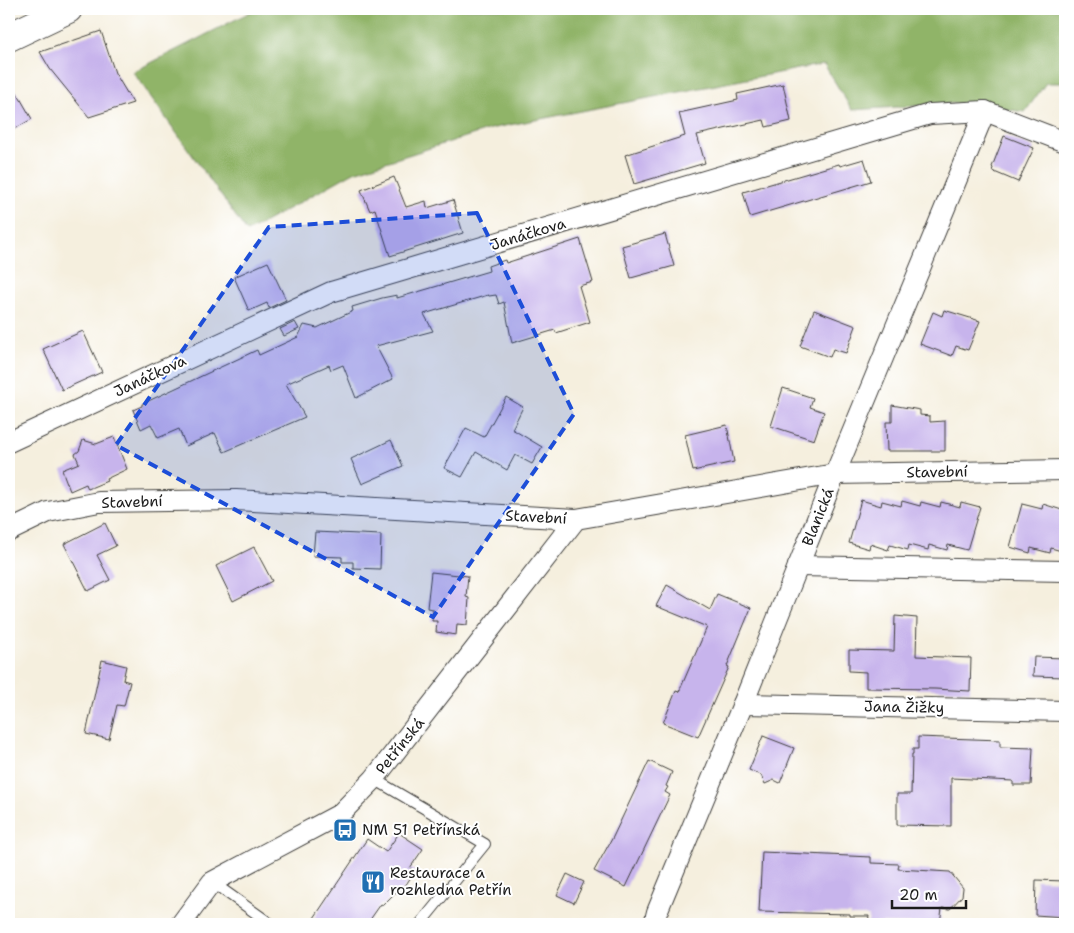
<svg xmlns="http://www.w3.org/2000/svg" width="1074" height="933" font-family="'Shantell Sans',sans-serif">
<rect width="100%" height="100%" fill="#fff"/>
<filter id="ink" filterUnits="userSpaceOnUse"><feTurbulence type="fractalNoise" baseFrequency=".02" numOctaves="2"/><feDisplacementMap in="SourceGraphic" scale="10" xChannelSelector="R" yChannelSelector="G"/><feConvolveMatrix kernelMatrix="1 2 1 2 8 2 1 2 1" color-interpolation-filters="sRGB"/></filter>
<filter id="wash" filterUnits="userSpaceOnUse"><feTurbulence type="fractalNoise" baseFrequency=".0096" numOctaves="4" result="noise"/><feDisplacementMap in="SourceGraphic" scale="20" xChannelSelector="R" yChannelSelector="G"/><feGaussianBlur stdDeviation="1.12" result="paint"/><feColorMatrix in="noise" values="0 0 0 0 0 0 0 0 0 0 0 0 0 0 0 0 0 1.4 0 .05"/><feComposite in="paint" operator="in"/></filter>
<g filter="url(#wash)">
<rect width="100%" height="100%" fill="#f5efde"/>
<!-- forest -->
<path fill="#90b468" stroke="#566842" d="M256 9H1065V83H1046L1025 112 960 103 852 110 824 64 494 128 354 172 247 232 133 72Z"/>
<g id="blocks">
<!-- building -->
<g fill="#c7b4ec">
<path d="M101 31 115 73 133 103 89 117 50 69 40 52Z"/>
<path d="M9 79 32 119 9 132Z"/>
<path d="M783 84 791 121 766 127 764 120 697 135 705 163 634 184 625 155 685 136 679 113 738 100 737 94Z"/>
<path d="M1004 136 1034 148 1018 182 992 171 993 168 992 167Z"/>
<path d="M864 159 871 181 750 217 743 192 839 164 840 166Z"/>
<path d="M394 177 406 207 426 201 427 208 453 200 463 233 390 256 375 209 370 211 361 190Z"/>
<path d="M665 234 674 266 631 278 622 246Z"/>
<path d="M580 239 593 282 579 286 590 322 556 333 555 330 512 343 504 302 499 304 496 295 489 296 488 295 424 314 433 331 376 346 393 379 356 398 343 365 331 370 329 365 286 384 305 417 224 452 215 433 186 446 179 429 158 438 151 424 141 429 133 410 142 406V404L257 350 259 355 298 337 304 325 317 328 353 311 352 307 382 298 397 295V298L489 271 488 266 505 260 506 263Z"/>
<path d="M268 262 286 300 269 308 267 303 249 311 234 277Z"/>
<path d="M814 310 856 326 846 353 833 349 830 357 800 346Z"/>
<path d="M944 310 980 321 968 350 956 346 952 356 920 344 933 312 942 316Z"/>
<path d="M295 322 299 329 284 336 280 329Z"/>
<path d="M83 331 102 372 62 390 43 349Z"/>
<path d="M783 388 813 398 810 407 824 412 814 440 771 426Z"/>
<path d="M506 397 523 407 512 429 542 447 532 464 515 455 507 470 476 452 462 477 444 468 466 428 484 437Z"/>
<path d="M892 405 920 410V415L930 416V422L945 421V451H887L886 422H892Z"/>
<path d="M727 425 734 462 693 471 685 435Z"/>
<path d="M114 437 127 469 106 479 107 481 88 489 86 484 70 491 62 470 79 463 75 454 79 451 83 440 96 444Z"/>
<path d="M391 440 403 466 362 484 351 459Z"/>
<path d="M861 500 881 506 882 501 901 506 902 501 920 506 921 502 940 507 941 502 960 507 961 502 980 507 967 550 948 545 947 550 929 545 928 550 909 545 908 550 890 545 888 550 870 544 869 549 849 543Z"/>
<path d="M1022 504 1042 509 1043 504 1065 511V552L1051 548 1050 553 1031 548 1030 553 1010 547Z"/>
<path d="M105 523 116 546 97 555 110 580 88 591 64 544Z"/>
<path d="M315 532 381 535 380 569 353 568V562H342V557L313 556Z"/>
<path d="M254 547 272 581 233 601 216 566Z"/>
<path d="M431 572 468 576 466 597 469 598 467 625 457 624 456 635 436 632 437 621H432L433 609 427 608Z"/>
<path d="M667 585 710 610 717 594 751 608 727 666 729 667 698 737 663 723 676 691 679 692 707 627 656 606Z"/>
<path d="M895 616 917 618 916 656 971 658 970 691 935 689 866 688V672L849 671V650L894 651Z"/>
<path d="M1034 657 1065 658V677L1033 676Z"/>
<path d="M102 660 126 666 123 680 130 682 124 706 117 705 109 739 86 734Z"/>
<path d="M763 736 794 748 780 783 774 780 765 784 761 775 749 770Z"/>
<path d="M918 737 1000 740V747L1033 748 1031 785H1013V781L951 778V826L897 825V794H911L912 754H913V749H918Z"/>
<path d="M649 761 672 772 666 786 668 787 665 792 670 795 626 887 594 871 613 837Z"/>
<path d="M399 833 423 849 410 868 415 871 399 895 396 892 383 905 381 904 367 924H310L367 839 386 852Z"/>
<path d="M762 852 871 857V863L899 864 898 869 950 872 963 888 962 896 950 909 942 908 940 924 868 923 869 916H850V914L759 912Z"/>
<path d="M567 874 584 882 574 903 557 895Z"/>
<path d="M1036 880 1065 881V917L1035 915Z"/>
</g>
</g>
</g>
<g filter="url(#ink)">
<use href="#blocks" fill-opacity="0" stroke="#3d3c39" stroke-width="1"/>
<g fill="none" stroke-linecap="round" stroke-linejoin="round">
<!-- lane casing -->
<g stroke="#3d3c39" stroke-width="12">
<g id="lane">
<path d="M374 779 485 844 420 924"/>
<path d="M212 882 271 924"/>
</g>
</g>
<!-- street casing -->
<g stroke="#3d3c39" stroke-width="22">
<g id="street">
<path d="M9 442 331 292 930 114 985 111 1065 142"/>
<path d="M9 531 48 512 99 502 236 500 576 519 835 474 1065 470"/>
<path d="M798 566 1065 571"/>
<path d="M743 704 1065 711"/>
<path d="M181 924 212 882 340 814 374 779 576 519"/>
<path d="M654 924 657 912 743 704 835 474 985 111"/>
</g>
</g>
<!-- secondary casing -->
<g stroke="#3d3c39" stroke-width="30">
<path id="secondary" d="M9 37 68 9"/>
</g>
<!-- lane -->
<use href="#lane" stroke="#fff" stroke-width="10"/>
<!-- street -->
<use href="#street" stroke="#fff" stroke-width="20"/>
<!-- secondary -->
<use href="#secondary" stroke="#fff" stroke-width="28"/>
</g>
</g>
<!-- marked area -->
<path fill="#1d4ed8" fill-opacity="0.2" stroke="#1d4ed8" stroke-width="4" stroke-dasharray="10 6" stroke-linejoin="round" d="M477 213 574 414 433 617 116 445 269 227Z"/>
<!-- icons -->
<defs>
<g id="bus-square" transform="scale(1.25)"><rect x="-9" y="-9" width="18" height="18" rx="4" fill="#1f6fb2" stroke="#fff"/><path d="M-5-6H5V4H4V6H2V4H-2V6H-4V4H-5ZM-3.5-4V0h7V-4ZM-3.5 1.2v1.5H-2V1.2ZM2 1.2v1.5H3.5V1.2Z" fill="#fff"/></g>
<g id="restaurant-square" transform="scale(1.25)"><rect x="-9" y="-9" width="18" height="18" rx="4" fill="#1f6fb2" stroke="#fff"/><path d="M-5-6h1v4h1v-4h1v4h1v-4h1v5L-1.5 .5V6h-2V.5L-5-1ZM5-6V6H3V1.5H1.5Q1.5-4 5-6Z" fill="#fff"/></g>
</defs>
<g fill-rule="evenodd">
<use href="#bus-square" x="345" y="830"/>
<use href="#restaurant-square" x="373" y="882"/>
</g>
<g text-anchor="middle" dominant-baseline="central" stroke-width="4" stroke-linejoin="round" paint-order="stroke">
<!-- street labels -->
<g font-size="15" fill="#1c1c1c" stroke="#fff">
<text transform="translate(528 234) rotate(-17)">Janáčkova</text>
<text transform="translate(150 376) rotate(-25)">Janáčkova</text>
<text transform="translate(937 472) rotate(-1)">Stavební</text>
<text transform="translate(132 502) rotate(-2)">Stavební</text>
<text transform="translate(536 517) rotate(3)">Stavební</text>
<text transform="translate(818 517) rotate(-68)">Blanická</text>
<text transform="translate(904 707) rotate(1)">Jana Žižky</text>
<text transform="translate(400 746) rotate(-51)">Petřínská</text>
</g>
<!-- poi labels -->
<g font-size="15" fill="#1c1c1c" stroke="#fff" text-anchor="start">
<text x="362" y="830">NM 51 Petřínská</text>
<text x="390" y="873">Restaurace a<tspan x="390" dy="17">rozhledna Petřín</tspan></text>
</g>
</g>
<!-- margin -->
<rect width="1074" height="933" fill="none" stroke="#fff" stroke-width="30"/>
<!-- scale -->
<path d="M892 900v8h74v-8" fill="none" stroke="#1c1c1c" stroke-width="2.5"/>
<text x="899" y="900" font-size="15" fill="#1c1c1c" stroke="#ffffff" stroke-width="4" paint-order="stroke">20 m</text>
</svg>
